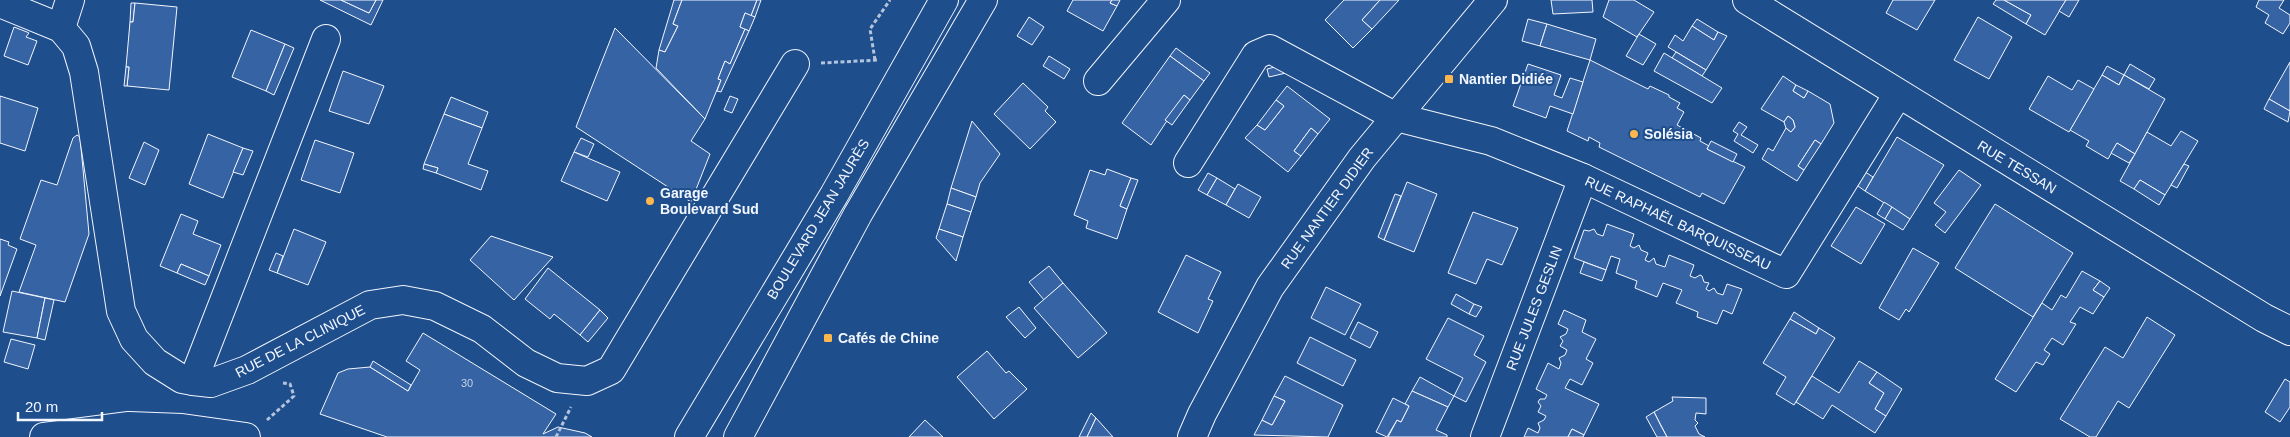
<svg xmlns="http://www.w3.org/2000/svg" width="2290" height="437" font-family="Arial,sans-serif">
<rect width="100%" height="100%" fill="#1f4e8c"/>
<!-- building -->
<g fill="#3563a3" stroke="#f2f6ff">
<path d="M320 0H341L369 13 376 0H383L371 25Z"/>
<path d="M341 0H376L369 13Z"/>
<path d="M674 0H682L673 24 678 26 665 52 659 50Z"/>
<path d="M682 0H757L751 16 745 13 740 27 745 29 730 64 725 61 718 79 721 80 705 119 656 68 659 50 665 52 678 26 673 24Z"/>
<path d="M757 0H761L755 17 751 16Z"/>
<path d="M1073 0H1112L1110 3 1117 6 1103 31 1067 11Z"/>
<path d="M1112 0H1120L1117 6 1110 3Z"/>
<path d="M1344 0H1380L1362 20 1372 29 1353 48 1325 20Z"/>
<path d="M1380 0H1399L1372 29 1362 20Z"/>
<path d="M1551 0H1592L1593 12 1553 14Z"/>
<path d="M1609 0H1634L1654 12 1637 37 1603 17Z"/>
<path d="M1893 0H1935L1917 30 1886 13Z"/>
<path d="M1996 0H2004L2031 15 2026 24 1993 4Z"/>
<path d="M2004 0H2066L2045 35 2026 24 2031 15Z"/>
<path d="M2066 0H2079L2069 17 2059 11Z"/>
<path d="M2259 0H2284L2279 8 2290 15V23L2283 34 2265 23 2269 15 2256 7Z"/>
<path d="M131 3H135L133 22H130Z"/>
<path d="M135 3 177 7 169 90 127 86 129 67H126L130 22H133Z"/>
<path d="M745 13 755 17 749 31 740 27Z"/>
<path d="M1029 17 1044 27 1032 45 1017 36Z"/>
<path d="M1978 17 2012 37 1989 79 1954 60Z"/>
<path d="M1528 19 1547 24 1540 46 1522 41Z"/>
<path d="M1697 19 1718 32 1714 40 1692 26Z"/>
<path d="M1547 24 1596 39 1590 60 1540 46Z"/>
<path d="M1692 26 1714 40 1718 32 1727 36 1706 70 1668 47 1675 35 1683 41Z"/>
<path d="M14 27 27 32 29 33 26 37 37 41 28 65 4 56Z"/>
<path d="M615 28 705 119 691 141 710 154 691 202 576 127Z"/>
<path d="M745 29 749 31 721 92 717 91 721 80 718 79 725 61 730 64Z"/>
<path d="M251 30 285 44 266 91 232 77Z"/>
<path d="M1639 34 1656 44 1643 65 1626 56Z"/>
<path d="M285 44 294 48 274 95 266 91Z"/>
<path d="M1176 48 1210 73 1204 81 1170 56Z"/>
<path d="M1676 52 1706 70 1702 76 1672 58Z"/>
<path d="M1664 53 1722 88 1712 103 1654 71Z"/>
<path d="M1049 56 1070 69 1064 79 1043 66Z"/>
<path d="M1170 56 1204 81 1190 100 1184 95 1151 145 1122 123Z"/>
<path d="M1590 60 1648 89 1650 86 1669 95V97L1680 103 1677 108 1684 112 1677 125 1701 138 1700 141 1709 146 1707 149 1745 167 1724 204 1702 193 1700 197 1599 147 1600 143 1589 137 1588 141 1567 131Z"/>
<path d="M2290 62V111L2269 99Z"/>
<path d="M1528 64 1561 75 1554 95 1562 98 1570 78 1583 82 1573 114 1550 106 1546 118 1513 106Z"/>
<path d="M2130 64 2155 79 2149 89 2124 75Z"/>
<path d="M1283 65 1286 73 1269 77 1267 69Z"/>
<path d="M2107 66 2124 75 2119 85 2102 75Z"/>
<path d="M126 67H129L127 86H124Z"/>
<path d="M343 71 384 86 369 124 329 111Z"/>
<path d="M2102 75 2119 85 2124 75 2165 99 2135 154 2117 143 2108 159 2086 146 2089 141 2070 130Z"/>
<path d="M1783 76 1796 85 1793 91 1804 98 1808 91 1830 104 1834 123 1821 144 1815 140 1798 166 1804 170 1797 181 1762 159 1768 148 1773 151 1786 128 1791 132 1795 127 1793 120 1788 116 1784 122 1761 109Z"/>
<path d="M2048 76 2072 90 2078 80 2094 89 2069 132 2029 109Z"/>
<path d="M1023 83 1048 107 1045 111 1056 122 1030 149 994 114Z"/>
<path d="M1796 85 1808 91 1804 98 1793 91Z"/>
<path d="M1287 86 1330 119 1318 134 1311 128 1294 151 1301 156 1288 172 1245 138 1257 125 1265 130 1284 106 1276 100Z"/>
<path d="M1184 95 1190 100 1172 125 1165 120Z"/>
<path d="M0 96 38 108 25 151 0 143Z"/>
<path d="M730 96 738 99 732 113 724 110Z"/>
<path d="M451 97 488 112 482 128 444 114Z"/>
<path d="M2269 99 2290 111 2288 122 2264 109Z"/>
<path d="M1276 100 1284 106 1265 130 1257 125Z"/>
<path d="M444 114 482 128 468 164 488 171 481 190 436 173 438 168 424 164Z"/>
<path d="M1788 116 1793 120 1795 127 1791 132 1786 128 1784 122Z"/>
<path d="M972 121 1000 154 980 183 976 197 951 188Z"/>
<path d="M1739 122 1747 127 1741 135 1758 145 1753 153 1734 141 1738 134 1733 131Z"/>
<path d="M1311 128 1318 134 1301 156 1294 151Z"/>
<path d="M2181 131 2198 141 2165 195 2140 180 2134 189 2120 181 2147 132 2171 146Z"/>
<path d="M208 134 243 148 223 198 189 184Z"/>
<path d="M77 135 80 137 89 234 65 302 19 292 36 245 20 239 41 180 57 185 73 138Z"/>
<path d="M1897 137 1944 165 1910 219 1865 191Z"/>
<path d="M581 138 594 144 588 157 574 152Z"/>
<path d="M315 140 354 153 340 193 301 180Z"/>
<path d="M1815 140 1821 144 1804 170 1798 166Z"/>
<path d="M1711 141 1737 154 1733 162 1707 149Z"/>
<path d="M144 142 159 150 145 185 129 178Z"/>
<path d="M2117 143 2135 154 2129 163 2111 153Z"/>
<path d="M243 148 253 151 243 175 233 172Z"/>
<path d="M574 152 620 172 607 201 561 181Z"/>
<path d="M424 164 438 168 436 173 423 169Z"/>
<path d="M2184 164 2189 166 2177 188 2171 185Z"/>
<path d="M1859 168 1873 177 1865 191 1851 181Z"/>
<path d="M1107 169 1131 178 1120 206 1127 209 1117 239 1086 228 1088 221 1074 215 1090 170 1105 175Z"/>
<path d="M1959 170 1981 185 1945 233 1935 225 1946 212 1934 203Z"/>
<path d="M1208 173 1217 178 1207 195 1198 190Z"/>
<path d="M1131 178 1138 180 1127 209 1120 206Z"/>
<path d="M1217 178 1235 189 1226 205 1207 195Z"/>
<path d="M2140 180 2165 195 2159 205 2134 189Z"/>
<path d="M1407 182 1437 194 1414 252 1384 240Z"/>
<path d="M1238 184 1261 197 1249 218 1226 205Z"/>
<path d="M951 188 976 197 971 212 947 204Z"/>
<path d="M1395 194 1401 196 1384 240 1378 237Z"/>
<path d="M1884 202 1892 207 1885 219 1877 214Z"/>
<path d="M947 204 971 212 963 237 939 229Z"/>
<path d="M1995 204 2073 253 2033 317 1955 268Z"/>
<path d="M1856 207 1885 224 1861 264 1831 246Z"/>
<path d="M1892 207 1910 219 1903 230 1885 219Z"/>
<path d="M1473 212 1518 228 1502 265 1487 259 1476 284 1448 273Z"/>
<path d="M181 214 198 221 193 234 221 245 209 276 181 264 177 273 160 266Z"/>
<path d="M1607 224 1634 234 1630 246 1634 248 1639 245 1641 250 1648 253 1645 260 1649 262 1654 258 1656 264 1665 267 1669 255 1694 265 1690 276 1695 278 1700 275 1702 276 1704 282 1709 283 1706 289 1709 291 1714 288 1717 293 1723 295 1727 284 1742 289 1732 314 1723 310 1717 324 1697 317 1698 312 1676 303 1682 290 1663 283 1657 297 1635 288 1637 281 1616 273 1620 259 1611 256 1606 270 1574 258 1584 230 1589 231 1594 229 1597 234 1603 236Z"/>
<path d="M294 229 326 242 308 285 277 273Z"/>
<path d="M939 229 963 237 956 261 936 238Z"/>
<path d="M491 236 553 257 514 300 470 260Z"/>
<path d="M0 239 9 242 8 245 17 249 0 296Z"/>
<path d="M1913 248 1939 263 1909 312 1906 309 1899 320 1879 308Z"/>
<path d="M276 253 283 256 277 273 269 270Z"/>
<path d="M1186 255 1221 272 1208 299 1213 301 1198 333 1158 312Z"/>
<path d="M1584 262 1606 270 1602 281 1580 273Z"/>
<path d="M181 264 209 276 205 285 177 273Z"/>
<path d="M1049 266 1063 283 1044 300 1029 282Z"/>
<path d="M548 268 600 310 580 335 554 314 550 319 525 299Z"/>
<path d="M2082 271 2100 281 2093 290 2104 297 2093 314 2080 307 2070 322 2076 324 2063 345 2052 338 2044 350 2050 354 2043 365 2036 362 2016 392 1995 379 2042 303 2052 310 2061 295 2066 298Z"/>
<path d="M2100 281 2110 288 2104 297 2093 290Z"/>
<path d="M1063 283 1107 333 1078 358 1034 308Z"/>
<path d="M1326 287 1361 304 1345 335 1311 318Z"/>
<path d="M12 291 45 298 37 338 3 332Z"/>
<path d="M1456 294 1474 304 1469 314 1451 304Z"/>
<path d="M45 298 54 300 45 340 37 338Z"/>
<path d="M1474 304 1482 307 1476 317 1469 314Z"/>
<path d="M1019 307 1036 328 1025 338 1006 317Z"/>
<path d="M600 310 608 318 588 342 580 335Z"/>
<path d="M1564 310 1586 320 1582 332 1596 339 1586 359 1593 363 1582 385 1570 379 1565 388 1599 404 1584 435 1572 429 1568 437H1524L1528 428 1538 433 1540 428 1538 423 1544 420 1546 416 1538 412 1541 406 1538 402 1540 399H1545L1547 395 1536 389 1548 363 1559 369 1561 363 1559 358 1565 355 1567 350 1560 346 1563 341 1560 337 1566 334 1568 329 1558 324Z"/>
<path d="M1794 312 1819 328 1816 334 1790 319Z"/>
<path d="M2147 317 2175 335 2129 408 2118 401 2096 437H2090L2060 419 2105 347 2123 358Z"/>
<path d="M1448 318 1484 336 1474 355 1486 362 1466 402 1454 396 1463 378 1426 359Z"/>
<path d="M1790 319 1816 334 1819 328 1835 338 1794 405 1776 394 1786 377 1763 363Z"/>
<path d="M1358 322 1378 332 1370 348 1350 338Z"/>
<path d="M423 333 556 414 543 434 558 427 585 433 592 437H387L320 414 338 373 348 369 370 367 408 391 420 370 406 361Z"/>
<path d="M1310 337 1356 360 1343 386 1297 363Z"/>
<path d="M11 339 35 345 28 369 4 362Z"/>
<path d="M987 351 1006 373 1009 371 1027 389 994 419 957 377Z"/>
<path d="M373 361 411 385 408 391 370 367Z"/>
<path d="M1859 361 1877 372 1869 383 1884 393 1875 409 1886 416 1875 433 1832 405 1823 419 1796 402 1812 376 1839 393Z"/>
<path d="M1877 372 1902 389 1886 416 1875 409 1884 393 1869 383Z"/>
<path d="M1285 376 1343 405 1328 437 1254 435 1262 420 1272 425 1285 401 1274 396Z"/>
<path d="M1420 377 1454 396 1448 407 1412 391Z"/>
<path d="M2285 379 2290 382V407L2280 422 2265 412Z"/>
<path d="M1412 391 1448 407 1436 430 1447 435V437H1388L1397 420 1401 422 1409 406 1405 404Z"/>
<path d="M1274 396 1285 401 1272 425 1262 420Z"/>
<path d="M1672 397 1706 398V414L1696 413 1695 420 1698 423 1695 426 1699 434 1705 437H1667L1654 412 1673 401Z"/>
<path d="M1393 398 1409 406 1401 422 1397 420 1387 437 1376 432Z"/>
<path d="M1654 412 1661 426 1667 437H1657L1646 417Z"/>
<path d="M1091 413 1096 418 1087 437H1079Z"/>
<path d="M1096 418 1113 437H1087Z"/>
<path d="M925 420 943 437H909Z"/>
<path d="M1572 429 1584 435 1583 437H1568Z"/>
</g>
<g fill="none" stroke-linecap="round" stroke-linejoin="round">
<!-- minor casing -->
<g stroke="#f2f6ff" stroke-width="30">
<g id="minor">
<path d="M1747 0 2264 318 2290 331"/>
<path d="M0 3 61 28 76 46 84 72 121 311 134 339 155 362 182 379 193 381 211 383 247 370 370 305 403 300 435 306 482 329 526 363 557 378 587 381 611 370 795 64"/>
<path d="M61 28 70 0"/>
<path d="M1098 81 1166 0"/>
<path d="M1188 163 1256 55 1270 49 1396 117 1491 141 1583 178 1786 274 1898 94"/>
<path d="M193 381 326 39"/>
<path d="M44 437 129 426 182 428 246 437"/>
<path d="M1192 437 1202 414 1270 287 1362 158 1493 0"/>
<path d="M1485 437 1583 178"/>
</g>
</g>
<!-- major casing -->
<g stroke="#f2f6ff" stroke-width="30">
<g id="major">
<path d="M689 437 834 195 944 0"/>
<path d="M738 437 858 214 983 0"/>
</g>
</g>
<!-- path -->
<g stroke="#b3c4dc" stroke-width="3" stroke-dasharray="4 2.5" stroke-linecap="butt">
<path d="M875 60 870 29 890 0"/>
<path d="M821 63 879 60"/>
<path d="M267 420 294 396 290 384 283 383"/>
<path d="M556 437 571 407"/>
</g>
<!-- minor -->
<use href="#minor" stroke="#1f4e8c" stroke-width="28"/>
<!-- major -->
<use href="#major" stroke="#1f4e8c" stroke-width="28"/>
</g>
<!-- markers -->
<g fill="#ffb74d" stroke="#1f4e8c" stroke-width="2">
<rect x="1444" y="74" width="10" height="10" rx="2.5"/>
<circle cx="1634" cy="134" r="5"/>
<circle cx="650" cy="201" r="5"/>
<rect x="823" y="333" width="10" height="10" rx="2.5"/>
</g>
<g text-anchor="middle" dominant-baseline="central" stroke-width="4" stroke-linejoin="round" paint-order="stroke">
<!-- number labels -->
<g font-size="11" fill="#c3d1e8">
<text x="467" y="383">30</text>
</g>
<!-- poi labels -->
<g font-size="14" font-weight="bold" fill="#f2f6ff" stroke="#1f4e8c" text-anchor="start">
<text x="1459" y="79">Nantier Didiée</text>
<text x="1644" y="134">Solésia</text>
<text x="660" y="193">Garage<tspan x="660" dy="16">Boulevard Sud</tspan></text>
<text x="838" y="338">Cafés de Chine</text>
</g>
<!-- street labels -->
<g font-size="14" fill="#f2f6ff" stroke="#1f4e8c">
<text transform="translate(2017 167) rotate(31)">RUE TESSAN</text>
<text transform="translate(1327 208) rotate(-54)">RUE NANTIER DIDIER</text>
<text transform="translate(818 219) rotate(-59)">BOULEVARD JEAN JAURÈS</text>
<text transform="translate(1678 223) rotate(25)">RUE RAPHAËL BARQUISSEAU</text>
<text transform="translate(1534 308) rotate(-69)">RUE JULES GESLIN</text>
<text transform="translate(300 341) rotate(-27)">RUE DE LA CLINIQUE</text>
</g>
</g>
<!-- scale -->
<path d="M18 412v8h84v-8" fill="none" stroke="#f2f6ff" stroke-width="2.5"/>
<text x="25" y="412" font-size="15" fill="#f2f6ff" stroke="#1f4e8c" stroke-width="4" paint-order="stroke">20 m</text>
</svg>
